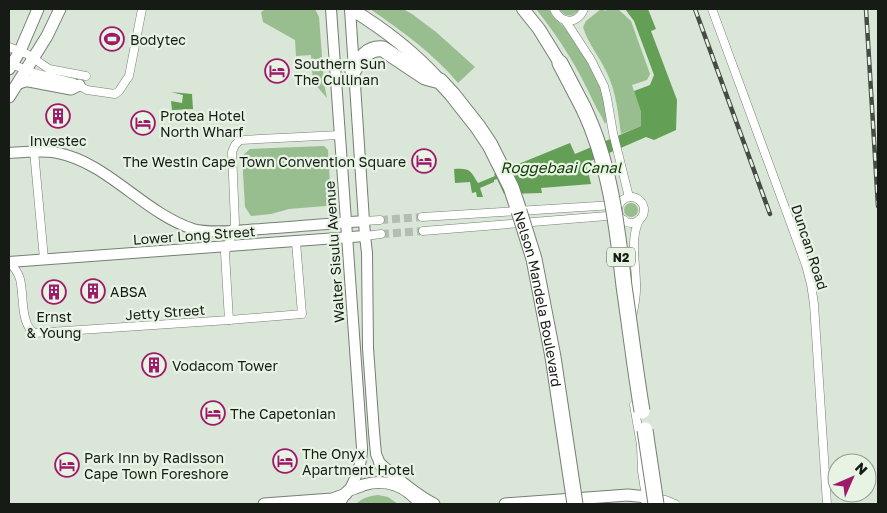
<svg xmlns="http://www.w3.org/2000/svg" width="887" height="513" font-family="'Golos Text',sans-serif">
<rect width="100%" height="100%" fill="#dae6d7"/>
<!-- green -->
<g fill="#98bd8f">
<path d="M266 9H315L319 17 324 83 327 98 313 82 311 55 296 56 295 40 263 22 261 12Z"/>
<path d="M370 9H403L412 14 436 32 475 67 458 83C433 53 402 31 370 9Z"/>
<path d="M536 9H549C553 20 559 21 566 29 579 44 601 81 605 100 606 107 607 113 607 120L605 124C602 116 597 110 594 103 578 68 560 39 536 9Z"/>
<path d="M559 9H579C574 18 564 17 559 9Z"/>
<path d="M601 9H603L605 11 608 9H618L631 21 650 74 647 80 632 85 641 112V126L621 134C618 113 616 92 607 73 600 57 588 44 583 27L586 21Z"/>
<path d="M324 146 328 150 331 202 326 206 289 209 271 214 251 216 245 207 242 156 250 149Z"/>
<circle cx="631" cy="210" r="7"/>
<path d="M378 495 388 497 398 504H356C362 498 369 496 378 495Z"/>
</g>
<!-- water -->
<g fill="#639f54">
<path d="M625 9H648L656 29 651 31 677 100 676 130 654 140 646 137 586 163 591 184 541 188 542 193 504 194 497 179 494 180V182L480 188 483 197H477L476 192 472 193 470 182 455 183 454 169C470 168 470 170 478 183L495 176 494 174 570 143 575 154 641 126V112L634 91 650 85 654 75 634 21Z"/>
<path d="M171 92 192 94 193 109 172 110 171 101 182 103 183 95Z"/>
</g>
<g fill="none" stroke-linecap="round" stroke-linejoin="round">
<!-- minor-tunnel -->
<g stroke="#b3bdb0" stroke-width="8" stroke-dasharray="8 4" stroke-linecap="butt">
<path d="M380 220 422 217"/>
<path d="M381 234 423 231"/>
</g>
<!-- minor casing -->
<g stroke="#748072" stroke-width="9">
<g id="minor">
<path d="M554 9C561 24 577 25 584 9"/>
<path d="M712 9 806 265 811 284 814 304 827 504"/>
<path d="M565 20 591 60 604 86 607 98 613 133 629 197"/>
<path d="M9 47 27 54 49 69 86 76"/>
<path d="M9 63 34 73 74 83 87 90 115 94 119 91 129 76 142 9"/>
<path d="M34 151 44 259"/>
<circle cx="631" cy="210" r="13"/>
<path d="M422 217 614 205"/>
<path d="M364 221 380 220"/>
<path d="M423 231 607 216 624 220"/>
<path d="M365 236 381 234"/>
<path d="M9 262C14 267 18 272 20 279 24 293 20 326 35 333L229 320 302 314 296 242"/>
<path d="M632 317C634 308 636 299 636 290 637 267 629 242 639 220"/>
<path d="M229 320 225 253C228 243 234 234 235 223L232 152 235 145 240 140 340 135"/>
<path d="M634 405 641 445 642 471 646 497 665 500 675 504"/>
</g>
</g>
<!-- tertiary casing -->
<g stroke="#748072" stroke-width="12">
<g id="tertiary">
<path d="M331 9 362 448C362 465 356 477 349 491"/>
<path d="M350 9 365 236 367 253 368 348 374 432 376 454 383 471"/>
<path d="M9 153C25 152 42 150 58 153 108 163 144 213 193 229 212 234 242 230 261 229 296 226 330 224 364 221"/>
<path d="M9 262 365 236"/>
</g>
</g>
<!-- secondary casing -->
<g stroke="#748072" stroke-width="13">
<g id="secondary">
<path d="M9 69 20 51 38 9"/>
<path d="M19 83 25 81H29L71 89 79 85"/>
<path d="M9 97 47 36 60 9"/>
<path d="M380 464C397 478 414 494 434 504"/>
<path d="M264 504 332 499 346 494"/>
<path d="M339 504C341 500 344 494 348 491 352 489 359 487 363 485 386 478 406 486 420 504"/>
<path d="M505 504 628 495 646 497 647 504"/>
</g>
</g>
<!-- primary casing -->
<g stroke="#748072" stroke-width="14">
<g id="primary">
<path d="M351 9C384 29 414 52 440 81"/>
<path d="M523 9 539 29 560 63"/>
</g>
</g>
<!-- motorway casing -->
<g stroke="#748072" stroke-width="17">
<g id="motorway">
<path d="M560 63 583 107"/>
<path d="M353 71C360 59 368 47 383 49L425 77 440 81 452 94 478 127 490 145 511 187 519 211"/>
</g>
</g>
<!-- minor -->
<use href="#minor" stroke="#fff" stroke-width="8"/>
<!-- tertiary -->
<use href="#tertiary" stroke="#fff" stroke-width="10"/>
<!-- secondary -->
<use href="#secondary" stroke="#fff" stroke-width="11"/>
<!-- primary -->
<use href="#primary" stroke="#fff" stroke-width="12"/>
<!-- motorway -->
<use href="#motorway" stroke="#fff" stroke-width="15"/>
<!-- rail casing -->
<g stroke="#464c45" stroke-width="4.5">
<g id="rail">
<path d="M695 9 770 214"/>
<path d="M866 9 878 206"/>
</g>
</g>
<!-- rail -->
<use href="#rail" stroke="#e7f4e4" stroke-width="2.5" stroke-dasharray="8" stroke-linecap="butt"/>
<!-- motorway-bridge casing -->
<g stroke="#748072" stroke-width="17" stroke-linecap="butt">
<g id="motorway-bridge">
<path d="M583 107C610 163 617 225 624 286 630 327 635 369 642 411"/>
<path id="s1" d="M519 211 534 259 553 357 575 504"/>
<path d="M645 430 656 504"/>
</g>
</g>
<!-- motorway-bridge -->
<use href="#motorway-bridge" stroke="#fff" stroke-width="15"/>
</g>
<!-- icons -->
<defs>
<g id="stadium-ring" transform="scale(1.25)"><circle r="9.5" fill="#e7f4e4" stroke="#9e196a" stroke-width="1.5"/><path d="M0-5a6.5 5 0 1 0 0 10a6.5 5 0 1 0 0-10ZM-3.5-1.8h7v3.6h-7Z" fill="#9e196a"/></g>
<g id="hotel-ring" transform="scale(1.25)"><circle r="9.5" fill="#e7f4e4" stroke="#9e196a" stroke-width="1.5"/><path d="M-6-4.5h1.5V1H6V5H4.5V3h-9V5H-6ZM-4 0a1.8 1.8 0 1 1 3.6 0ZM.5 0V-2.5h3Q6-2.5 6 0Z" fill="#9e196a"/></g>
<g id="building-ring" transform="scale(1.25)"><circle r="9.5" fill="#e7f4e4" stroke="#9e196a" stroke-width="1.5"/><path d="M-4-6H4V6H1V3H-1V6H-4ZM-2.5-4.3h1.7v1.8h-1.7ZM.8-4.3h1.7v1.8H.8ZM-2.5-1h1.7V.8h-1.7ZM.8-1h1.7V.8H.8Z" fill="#9e196a"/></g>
</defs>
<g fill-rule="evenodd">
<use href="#stadium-ring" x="112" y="39"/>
<use href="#hotel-ring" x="277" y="71"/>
<use href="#building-ring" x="58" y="116"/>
<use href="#hotel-ring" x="143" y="123"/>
<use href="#hotel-ring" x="424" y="161"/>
<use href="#building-ring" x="93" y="291"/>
<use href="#building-ring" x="54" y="292"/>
<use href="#building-ring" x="154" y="365"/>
<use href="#hotel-ring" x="213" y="413"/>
<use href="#hotel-ring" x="285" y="461"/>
<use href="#hotel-ring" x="67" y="465"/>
</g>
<g text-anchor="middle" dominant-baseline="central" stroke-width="4.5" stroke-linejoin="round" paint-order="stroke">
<!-- shield labels -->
<rect fill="#e7f4e4" stroke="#555c54" stroke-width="1" x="607" y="247.5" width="28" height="19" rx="4"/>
<g font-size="12" font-weight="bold" fill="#171b16">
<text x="621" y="257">N2</text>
</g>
<!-- poi labels -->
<g font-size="14" fill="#171b16" stroke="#e7f4e4" text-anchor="start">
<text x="130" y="39">Bodytec</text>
<text x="294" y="63">Southern Sun<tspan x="294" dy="16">The Cullinan</tspan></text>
<text x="160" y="115">Protea Hotel<tspan x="160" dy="16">North Wharf</tspan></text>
<text x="58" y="140" text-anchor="middle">Investec</text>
<text x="406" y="161" text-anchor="end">The Westin Cape Town Convention Square</text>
<text x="110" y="291">ABSA</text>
<text x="54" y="316" text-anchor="middle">Ernst<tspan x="54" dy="16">&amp; Young</tspan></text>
<text x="172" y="365">Vodacom Tower</text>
<text x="230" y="413">The Capetonian</text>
<text x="302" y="453">The Onyx<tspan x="302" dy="16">Apartment Hotel</tspan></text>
<text x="84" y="457">Park Inn by Radisson<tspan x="84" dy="16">Cape Town Foreshore</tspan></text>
</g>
<!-- street labels -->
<g font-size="14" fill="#171b16" stroke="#e7f4e4">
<text transform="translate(194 235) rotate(-4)">Lower Long Street</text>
<text transform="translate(810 247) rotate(72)">Duncan Road</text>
<text transform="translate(334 252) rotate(-94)">Walter Sisulu Avenue</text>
<text stroke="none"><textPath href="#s1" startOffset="90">Nelson Mandela Boulevard</textPath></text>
<text transform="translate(165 312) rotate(-4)">Jetty Street</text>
</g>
<!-- water labels -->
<g font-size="15" font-style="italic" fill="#113a05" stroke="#e7f4e4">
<text x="561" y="167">Roggebaai Canal</text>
</g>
</g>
<!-- border -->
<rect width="887" height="513" fill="none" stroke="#171b16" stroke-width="20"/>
<!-- north arrow -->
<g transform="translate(852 478) rotate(45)"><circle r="24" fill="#e7f4e4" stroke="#949d92"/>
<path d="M0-4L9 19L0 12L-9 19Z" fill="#9e196a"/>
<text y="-8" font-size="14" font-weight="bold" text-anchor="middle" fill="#171b16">N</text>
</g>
</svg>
